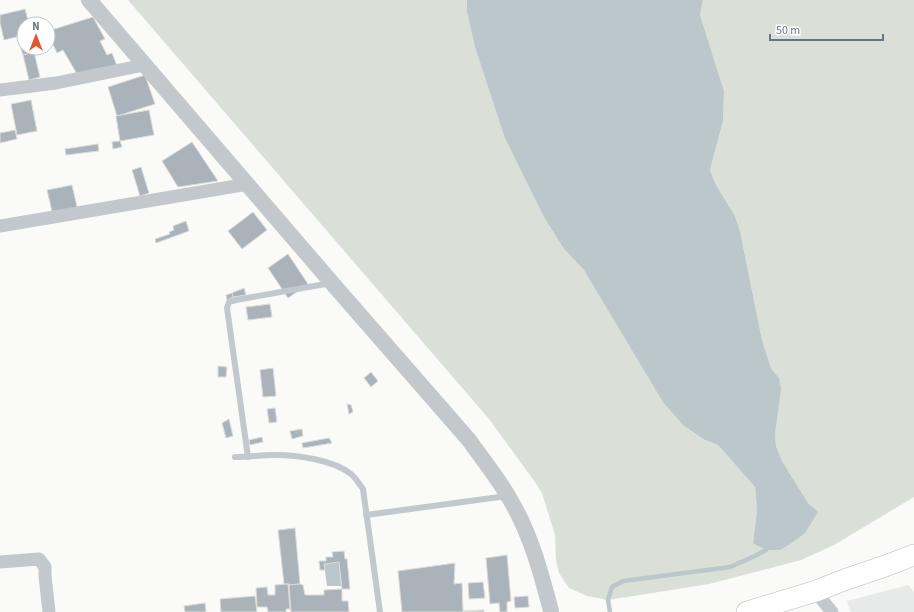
<svg xmlns="http://www.w3.org/2000/svg" width="914" height="612" font-family="'Source Sans 3',sans-serif">
<rect width="100%" height="100%" fill="#fafaf8"/>
<!-- built -->
<path fill="#e8e9e9" d="M908 585 914 592V612H852L850 611 847 601Z"/>
<!-- green -->
<path fill="#dadfd7" d="M128 0H467V12L475 47 504 136 564 249 584 270 705 440 718 445 755 487 757 510 753 543 780 550 818 512 808 503 782 461 776 446 775 433 779 378 771 368 762 340 740 231 735 216 715 183 710 170 723 121 724 91 700 15 703 0H914V497L834 545 801 560 709 584 608 600 587 596 569 588 559 573 556 561 555 535 542 493 535 482 489 419Z"/>
<!-- water -->
<g fill="#bbc7cb">
<path d="M467 0H703L700 15 724 91 723 121 710 170 715 183 735 216 740 231 762 340 771 368 779 378 781 389 775 433 776 446 782 461 808 503 818 512 805 533 793 542 780 550H766L753 543 757 510 755 487 718 445 705 440 683 425 663 402 584 270 564 249 543 215 504 136 475 47 467 12Z"/>
<path d="M339 562 341 586H327L324 564Z"/>
</g>
<g fill="none" stroke-linecap="round" stroke-linejoin="round">
<!-- stream -->
<path stroke="#bbc7cb" stroke-width="4.5" d="M610 612 608 600 612 587 623 581 730 567 755 556 766 550 767 546"/>
</g>
<!-- building -->
<g fill="#aab3b9" stroke="#dcdcda">
<path d="M25 9 29 24H24V35L4 40 0 23V15Z"/>
<path d="M93 17 105 39 100 41 107 55 112 53 117 66 77 74 63 50 57 53 48 33V31Z"/>
<path d="M24 45V48H44V49L23 55 20 46Z"/>
<path d="M34 52 40 77 29 80 23 55Z"/>
<path d="M145 75 155 104 117 116 108 87Z"/>
<path d="M31 100 37 131 17 135 11 104Z"/>
<path d="M149 110 154 135 120 141 116 116Z"/>
<path d="M15 130 17 139 0 143V133Z"/>
<path d="M120 141 122 147 113 149 112 142Z"/>
<path d="M192 142 218 181 178 187 162 161Z"/>
<path d="M98 144 99 151 66 155 65 149Z"/>
<path d="M141 167 149 193 140 196 132 170Z"/>
<path d="M72 185 78 211 53 216 47 190Z"/>
<path d="M253 212 267 230 242 249 228 231Z"/>
<path d="M186 221 189 231 156 243 155 239 170 234 169 232 174 230 173 226Z"/>
<path d="M288 254 308 284 288 298 268 268Z"/>
<path d="M244 288 246 295 233 297 232 293Z"/>
<path d="M232 293 233 297 227 300 226 295Z"/>
<path d="M270 304 272 317 248 320 246 307Z"/>
<path d="M218 366 227 367 226 377H218Z"/>
<path d="M273 368 276 396 263 397 260 370Z"/>
<path d="M371 372 378 381 371 387 364 378Z"/>
<path d="M347 404 351 405 353 412 349 414Z"/>
<path d="M275 408 277 422 269 423 267 409Z"/>
<path d="M229 419 233 436 226 438 222 423Z"/>
<path d="M302 429 303 436 292 439 290 431Z"/>
<path d="M262 437 263 442 250 445 249 440Z"/>
<path d="M329 438 332 443 303 448 302 443Z"/>
<path d="M295 528 300 584 289 585V584H284L278 530Z"/>
<path d="M344 551 345 559H347L350 589H342L339 562 324 564 325 570H320L319 561H326V557H333L332 552Z"/>
<path d="M507 555 511 601 507 602V612H500L499 603 490 604 486 558Z"/>
<path d="M455 563 454 584 462 583 463 612H402L398 571Z"/>
<path d="M483 582 485 598 469 599 468 583Z"/>
<path d="M288 584 290 609H286V612H268L267 607H257L256 588 267 587 268 595H275V585Z"/>
<path d="M300 584 303 585 305 595H324V590L342 589V601H348L349 612H291L289 585Z"/>
<path d="M255 596 257 612H221L220 599Z"/>
<path d="M528 596 529 607 515 608 514 597Z"/>
<path d="M205 603 206 612H185L184 606Z"/>
<path d="M484 610V612L463 611Z"/>
</g>
<g fill="none" stroke-linecap="round" stroke-linejoin="round">
<!-- trunk casing -->
<g stroke="#b4b9bd" stroke-width="22">
<path id="trunk" d="M747 612 816 591 844 580 885 566 914 555"/>
</g>
<!-- service -->
<g stroke="#c3c8cc" stroke-width="6">
<path d="M235 457C248 457 262 455 275 455 297 455 334 460 351 474 356 478 359 484 363 489L380 612"/>
<path d="M248 457 227 308 229 302 236 300 331 283"/>
<path d="M366 515 507 496"/>
</g>
<!-- minor -->
<g stroke="#c3c8cc" stroke-width="13">
<path d="M0 90 56 83 144 65"/>
<path d="M0 226 248 184"/>
<path d="M0 562 39 559 45 567V576L49 612"/>
<path d="M816 591 823 601 832 612"/>
</g>
<!-- tertiary -->
<path stroke="#c3c8cc" stroke-width="16" d="M89 0 332 283 469 440C483 460 499 479 511 501 531 535 541 573 551 611V612"/>
<!-- trunk -->
<use href="#trunk" stroke="#fff" stroke-width="21"/>
</g>
<!-- north arrow -->
<g transform="translate(36 36)"><circle r="19" fill="#ffffff" stroke="#c1c8cd"/>
<path d="M0-3L7 15L0 10L-7 15Z" fill="#e4572e"/>
<text y="-6" font-size="11" font-weight="bold" text-anchor="middle" fill="#657683">N</text>
</g>
<!-- scale -->
<path d="M770 34v6h113v-6" fill="none" stroke="#657683" stroke-width="2"/>
<text x="776" y="34" font-size="12" fill="#657683" stroke="#ffffff" stroke-width="3" paint-order="stroke">50 m</text>
</svg>
